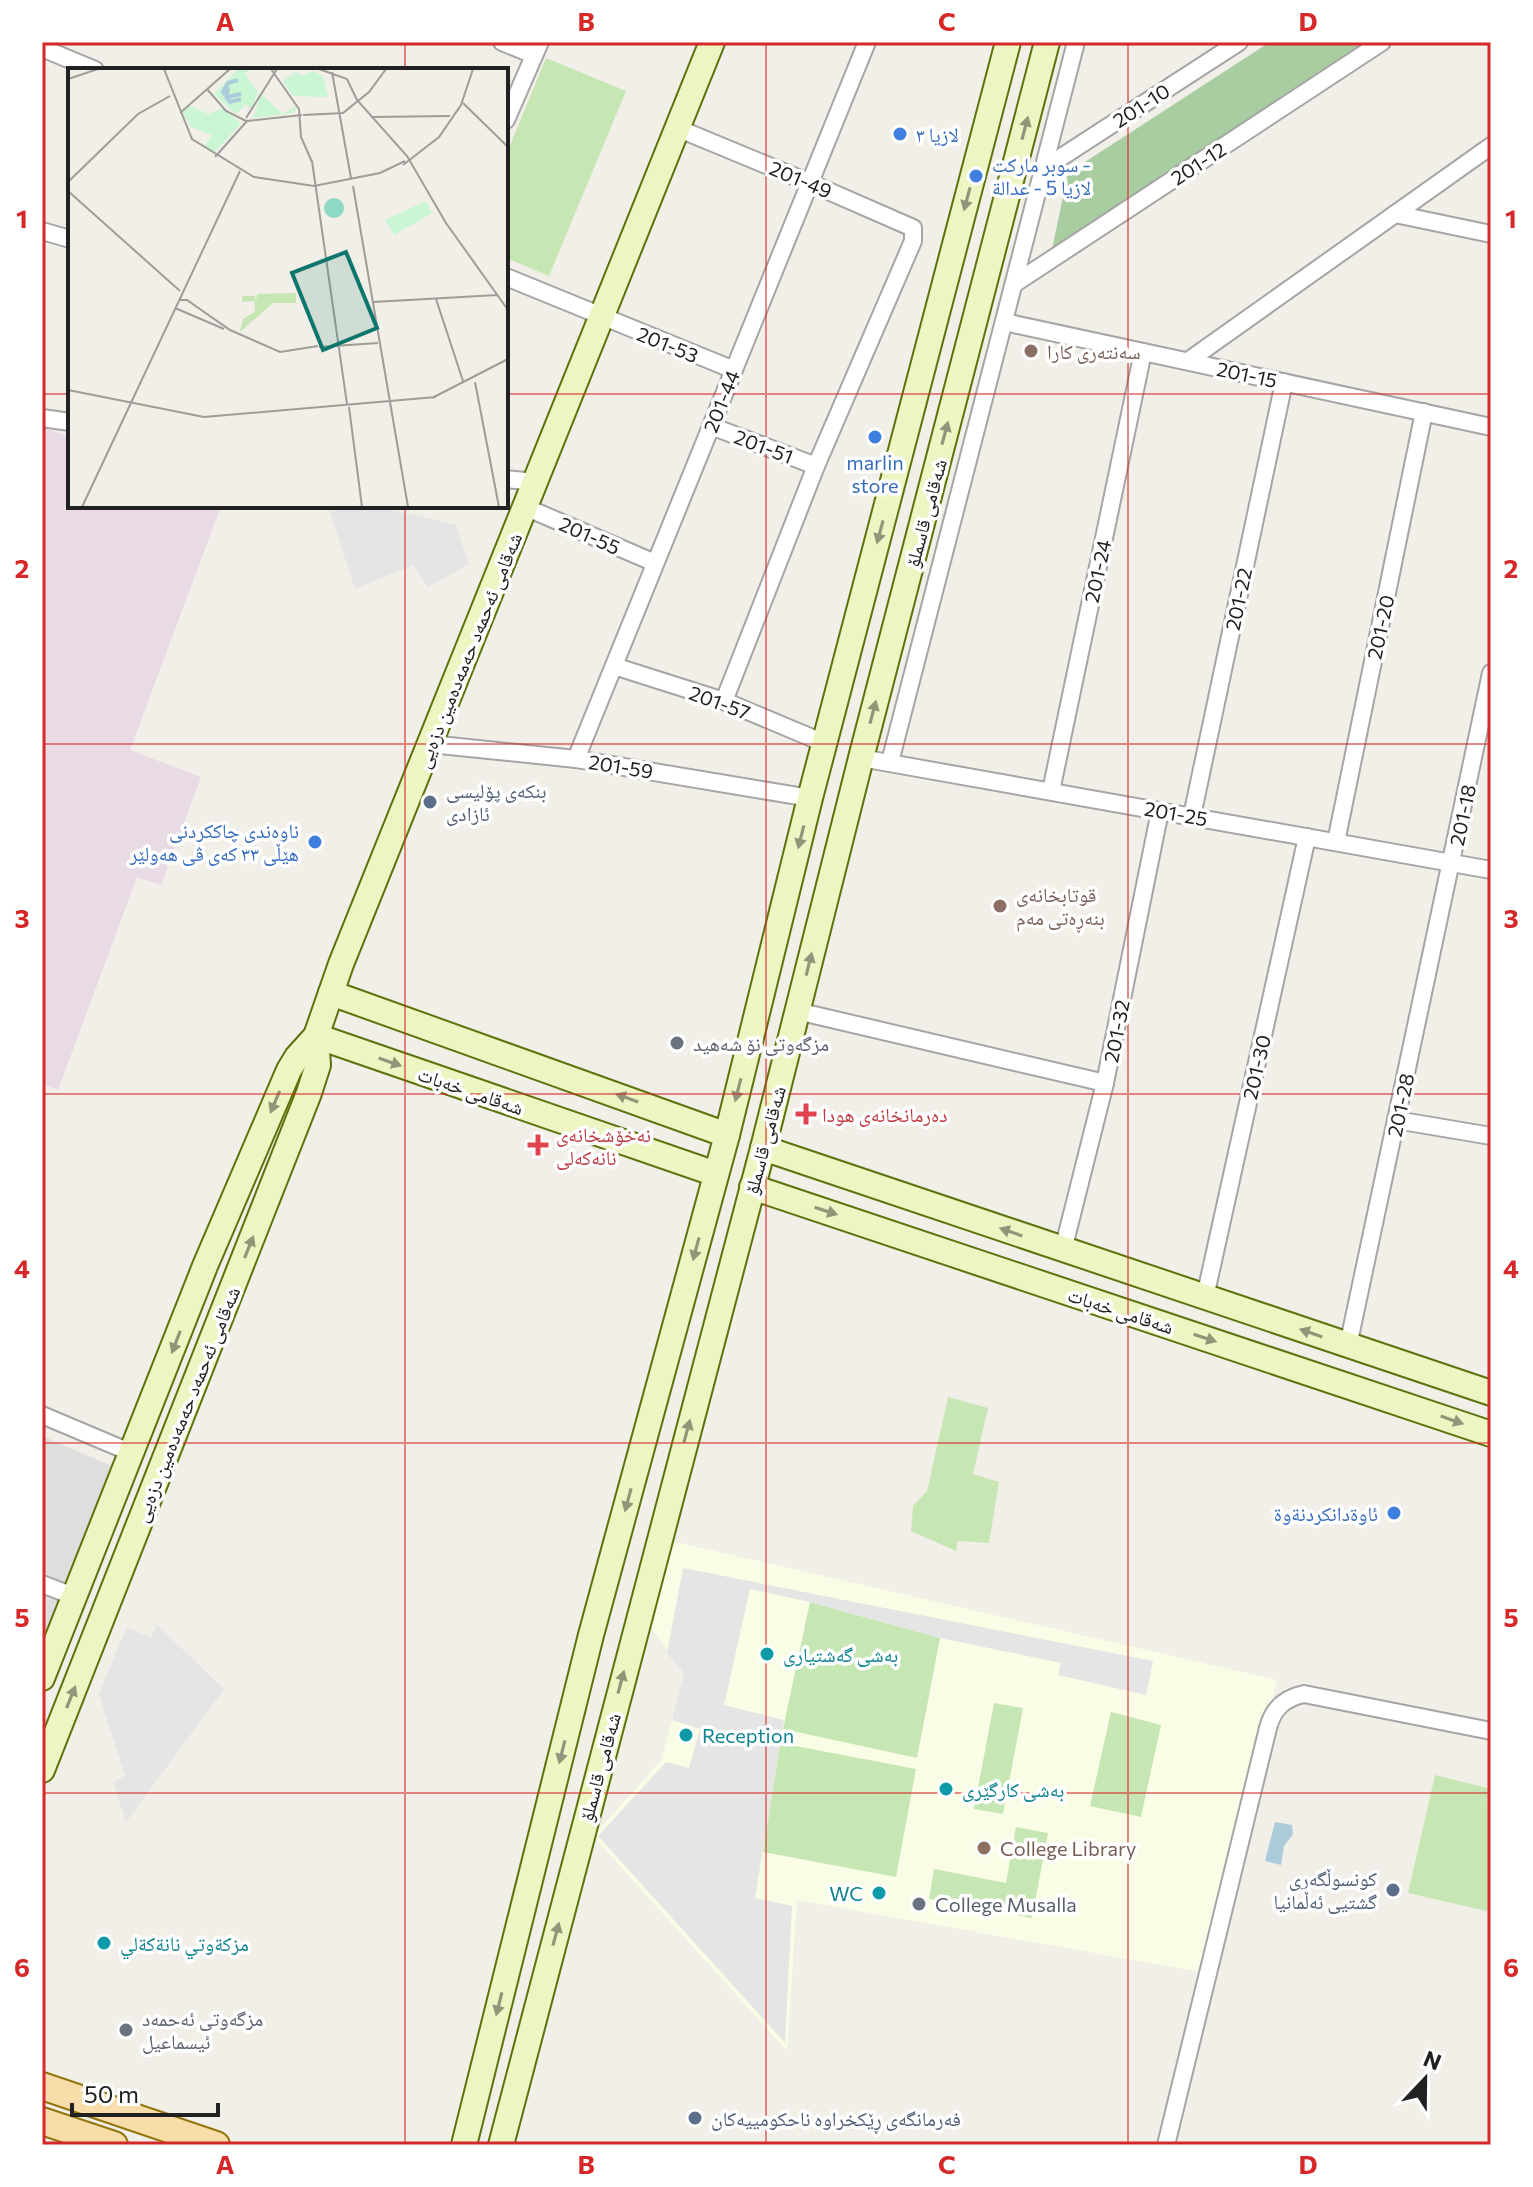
<svg xmlns="http://www.w3.org/2000/svg" width="1533" height="2187" font-family="Commissioner,'Noto Naskh Arabic',sans-serif">
<rect width="100%" height="100%" fill="#f1efe8"/>
<!-- residential -->
<path fill="#dfdede" d="M42 1436 121 1470 42 1654Z"/>
<!-- industrial -->
<path fill="#e9dbe5" d="M42 427 70 437V506H221L130 750 201 777 161 885 137 877 58 1090 42 1084Z"/>
<!-- education -->
<path fill="#fafde5" d="M658 1542 680 1543 1277 1680 1206 1973 797 1900 787 2051 593 1836 661 1761 684 1675 640 1611Z"/>
<!-- grass -->
<g fill="#c6e6b3">
<path d="M546 58 626 91 549 276 506 258V155Z"/>
<path d="M948 1397 988 1408 973 1474 999 1482 989 1543 958 1541 956 1551 911 1531 913 1506 927 1491Z"/>
<path d="M810 1602 940 1638 917 1758 783 1729Z"/>
<path d="M994 1703 1023 1708 1003 1814 974 1809Z"/>
<path d="M1111 1712 1161 1725 1141 1817 1090 1806Z"/>
<path d="M780 1743 916 1769 896 1877 763 1852Z"/>
<path d="M1435 1775 1491 1789 1487 1808 1491 1810V1912L1408 1893Z"/>
<path d="M1016 1827 1048 1833 1032 1918 929 1899 934 1869 1006 1883Z"/>
</g>
<!-- forest -->
<path fill="#a8cda0" d="M1270 42H1368L1051 254 1068 173Z"/>
<!-- parking -->
<g fill="#e5e5e5">
<path d="M328 506H376L456 525 469 564 428 587 413 565 355 589Z"/>
<path d="M683 1568 1153 1661 1146 1695 1058 1675 1061 1663 940 1638 810 1602 750 1589 724 1705 784 1720 755 1898 792 1906 785 2043 598 1836 666 1762 689 1768 700 1729 672 1720 684 1674 667 1653Z"/>
<path d="M157 1625 224 1689 126 1822 113 1782 125 1776 99 1694 127 1627 151 1638Z"/>
</g>
<!-- water -->
<path fill="#accbdb" d="M1275 1822 1292 1825 1293 1834 1284 1846 1281 1865 1265 1861Z"/>
<g fill="none" stroke-linecap="round" stroke-linejoin="round">
<!-- street casing -->
<g stroke="#a5a5a5" stroke-width="20">
<g id="street">
<path d="M502 42 534 55"/>
<path d="M42 48 95 70"/>
<path d="M506 120 540 42"/>
<path d="M677 128 810 183 913 228V241L816 466 724 701"/>
<path d="M1043 169 1239 42"/>
<path d="M1395 214 1491 234"/>
<path d="M42 231 70 239"/>
<path d="M506 277 734 370"/>
<path d="M1014 284 1382 42"/>
<path d="M1004 322 1491 427"/>
<path d="M1188 361 1491 146"/>
<path d="M42 418 70 422"/>
<path d="M711 426 816 466"/>
<path d="M506 479 535 482"/>
<path d="M525 507 655 563"/>
<path d="M614 666 724 701 824 743"/>
<path d="M430 744 576 759 810 798"/>
<path d="M861 758 1491 870"/>
<path d="M576 759 867 42"/>
<path d="M890 762 1076 42"/>
<path d="M1051 791 1143 352"/>
<path d="M1192 816 1284 382"/>
<path d="M1336 842 1424 412"/>
<path d="M797 1011 1105 1083"/>
<path d="M1396 1120 1491 1136"/>
<path d="M1063 1250 1105 1083 1160 811"/>
<path d="M1205 1297 1307 837"/>
<path d="M1348 1346 1491 673"/>
<path d="M42 1415 132 1453"/>
<path d="M42 1584 73 1596"/>
<path d="M1166 2145 1268 1728C1273 1708 1285 1698 1304 1694L1491 1731"/>
</g>
</g>
<!-- secondary casing -->
<g stroke="#5c730d" stroke-width="28">
<g id="secondary">
<path d="M331 993 727 1135"/>
<path d="M316 1036 716 1174"/>
<path d="M763 1148 1491 1393"/>
<path d="M752 1187 1491 1434"/>
<path d="M42 1678 205 1266 289 1070 297 1057 316 1036 341 964 712 42"/>
<path d="M42 1770 309 1093 318 1065 316 1036"/>
<path d="M464 2145 591 1635 727 1135 810 798 1008 42"/>
<path d="M501 2145 763 1148 861 758 1047 42"/>
</g>
</g>
<!-- primary casing -->
<g stroke="#93760b" stroke-width="30">
<g id="primary">
<path d="M42 2086 216 2145"/>
<path d="M42 2121 114 2145"/>
</g>
</g>
<!-- street -->
<use href="#street" stroke="#fff" stroke-width="16"/>
<!-- secondary -->
<use href="#secondary" stroke="#edf6c2" stroke-width="24"/>
<!-- primary -->
<use href="#primary" stroke="#f6dda9" stroke-width="26"/>
</g>
<!-- one-way arrows -->
<defs><path id="oneway-solid" d="M-6-.8H1V-3.2L6.5 0L1 3.2V.8H-6Z" transform="scale(2)"/></defs>
<g fill="#91967a">
<use href="#oneway-solid" transform="translate(1025 128) rotate(-75)"/>
<use href="#oneway-solid" transform="translate(967 199) rotate(105)"/>
<use href="#oneway-solid" transform="translate(945 433) rotate(-75)"/>
<use href="#oneway-solid" transform="translate(880 532) rotate(105)"/>
<use href="#oneway-solid" transform="translate(873 712) rotate(-75)"/>
<use href="#oneway-solid" transform="translate(801 837) rotate(104)"/>
<use href="#oneway-solid" transform="translate(809 964) rotate(-76)"/>
<use href="#oneway-solid" transform="translate(390 1062) rotate(19)"/>
<use href="#oneway-solid" transform="translate(738 1090) rotate(104)"/>
<use href="#oneway-solid" transform="translate(627 1098) rotate(-160)"/>
<use href="#oneway-solid" transform="translate(275 1102) rotate(113)"/>
<use href="#oneway-solid" transform="translate(826 1211) rotate(18)"/>
<use href="#oneway-solid" transform="translate(1011 1232) rotate(-161)"/>
<use href="#oneway-solid" transform="translate(249 1247) rotate(-68)"/>
<use href="#oneway-solid" transform="translate(696 1249) rotate(105)"/>
<use href="#oneway-solid" transform="translate(1311 1333) rotate(-161)"/>
<use href="#oneway-solid" transform="translate(1205 1338) rotate(18)"/>
<use href="#oneway-solid" transform="translate(176 1342) rotate(111)"/>
<use href="#oneway-solid" transform="translate(1452 1420) rotate(19)"/>
<use href="#oneway-solid" transform="translate(687 1431) rotate(-75)"/>
<use href="#oneway-solid" transform="translate(628 1500) rotate(105)"/>
<use href="#oneway-solid" transform="translate(621 1682) rotate(-75)"/>
<use href="#oneway-solid" transform="translate(71 1697) rotate(-68)"/>
<use href="#oneway-solid" transform="translate(562 1752) rotate(104)"/>
<use href="#oneway-solid" transform="translate(556 1934) rotate(-75)"/>
<use href="#oneway-solid" transform="translate(499 2004) rotate(104)"/>
</g>
<!-- grid -->
<path fill="none" stroke="#d62828" stroke-width="2" stroke-opacity="0.55" d="M405 42V70M766 42V2145M1128 42V2145M42 394H70M506 394H1491M405 506V2145M42 744H1491M42 1094H1491M42 1443H1491M42 1793H1491"/>
<!-- markers -->
<g fill="#3f7fe0" stroke="#fff" stroke-width="3">
<circle cx="900" cy="134" r="8"/>
<circle cx="976" cy="176" r="8"/>
<circle cx="875" cy="437" r="8"/>
<circle cx="315" cy="842" r="8"/>
<circle cx="1394" cy="1513" r="8"/>
</g>
<g fill="#8d6e63" stroke="#fff" stroke-width="3">
<circle cx="1031" cy="351" r="8"/>
<circle cx="1000" cy="906" r="8"/>
<circle cx="984" cy="1848" r="8"/>
</g>
<g fill="#5c6f8a" stroke="#fff" stroke-width="3">
<circle cx="430" cy="802" r="8"/>
<circle cx="1393" cy="1890" r="8"/>
<circle cx="695" cy="2118" r="8"/>
</g>
<g fill="#6b7280" stroke="#fff" stroke-width="3">
<circle cx="677" cy="1043" r="8"/>
<circle cx="919" cy="1904" r="8"/>
<circle cx="126" cy="2030" r="8"/>
</g>
<g fill="#e0444e" stroke="#fff" stroke-width="3">
<path d="M802 1102h8v8h8v8h-8v8h-8v-8h-8v-8h8z"/>
<path d="M534 1133h8v8h8v8h-8v8h-8v-8h-8v-8h8z"/>
</g>
<g fill="#0f9aa8" stroke="#fff" stroke-width="3">
<circle cx="767" cy="1654" r="8"/>
<circle cx="686" cy="1735" r="8"/>
<circle cx="946" cy="1789" r="8"/>
<circle cx="879" cy="1893" r="8"/>
<circle cx="104" cy="1943" r="8"/>
</g>
<g text-anchor="middle" dominant-baseline="central" stroke-width="7" stroke-linejoin="round" paint-order="stroke">
<!-- street labels -->
<g font-size="20" fill="#212121" stroke="#fff">
<text transform="translate(1141 105) rotate(-33)">201-10</text>
<text transform="translate(1198 163) rotate(-33)">201-12</text>
<text transform="translate(801 179) rotate(23)">201-49</text>
<text transform="translate(668 344) rotate(22)">201-53</text>
<text transform="translate(1247 374) rotate(12)">201-15</text>
<text transform="translate(721 401) rotate(-68)">201-44</text>
<text transform="translate(764 446) rotate(21)">201-51</text>
<text transform="translate(925 513) rotate(-75)">شەقامی قاسملۆ</text>
<text transform="translate(590 535) rotate(24)">201-55</text>
<text transform="translate(1097 571) rotate(-78)">201-24</text>
<text transform="translate(1238 599) rotate(-78)">201-22</text>
<text transform="translate(1380 627) rotate(-78)">201-20</text>
<text transform="translate(468 650) rotate(-68)">شەقامی ئەحمەد حەمەدەمین دزەیی</text>
<text transform="translate(720 702) rotate(20)">201-57</text>
<text transform="translate(621 766) rotate(9)">201-59</text>
<text transform="translate(1176 813) rotate(10)">201-25</text>
<text transform="translate(1462 815) rotate(-78)">201-18</text>
<text transform="translate(1116 1031) rotate(-79)">201-32</text>
<text transform="translate(1256 1067) rotate(-77)">201-30</text>
<text transform="translate(471 1090) rotate(19)">شەقامی خەبات</text>
<text transform="translate(1400 1105) rotate(-78)">201-28</text>
<text transform="translate(764 1140) rotate(-75)">شەقامی قاسملۆ</text>
<text transform="translate(1121 1310) rotate(18)">شەقامی خەبات</text>
<text transform="translate(186 1404) rotate(-68)">شەقامی ئەحمەد حەمەدەمین دزەیی</text>
<text transform="translate(599 1767) rotate(-75)">شەقامی قاسملۆ</text>
</g>
<!-- shop labels -->
<g font-size="20" fill="#366cbe" stroke="#fff" text-anchor="start">
<text x="916" y="134">لازیا ٣</text>
<text x="992" y="164">سوبر ماركت -<tspan x="992" dy="23">لازيا 5 - عدالة</tspan></text>
<text x="875" y="462" text-anchor="middle">marlin<tspan x="875" dy="23">store</tspan></text>
<text x="299" y="830" text-anchor="end">ناوەندی چاککردنی<tspan x="299" dy="23">هێڵی ٣٣ کەی ڤی هەولێر</tspan></text>
<text x="1378" y="1513" text-anchor="end">ئاوةدانكردنةوة</text>
</g>
<!-- education labels -->
<g font-size="20" fill="#785e54" stroke="#fff" text-anchor="start">
<text x="1047" y="351">سەنتەری کارا</text>
<text x="1016" y="894">قوتابخانەی<tspan x="1016" dy="23">بنەڕەتی مەم</tspan></text>
<text x="1000" y="1848">College Library</text>
</g>
<!-- service labels -->
<g font-size="20" fill="#4e5e75" stroke="#fff" text-anchor="start">
<text x="446" y="790">بنکەی پۆلیسی<tspan x="446" dy="23">ئازادی</tspan></text>
<text x="1377" y="1878" text-anchor="end">کونسوڵگەری<tspan x="1377" dy="23">گشتیی ئەڵمانیا</tspan></text>
<text x="711" y="2118">فەرمانگەی ڕێکخراوە ناحکومییەکان</text>
</g>
<!-- worship labels -->
<g font-size="20" fill="#5b616d" stroke="#fff" text-anchor="start">
<text x="693" y="1043">مزگەوتی نۆ شەهید</text>
<text x="935" y="1904">College Musalla</text>
<text x="142" y="2018">مزگەوتی ئەحمەد<tspan x="142" dy="23">ئیسماعیل</tspan></text>
</g>
<!-- health labels -->
<g font-size="20" fill="#be3a42" stroke="#fff" text-anchor="start">
<text x="822" y="1114">دەرمانخانەی هودا</text>
<text x="556" y="1134">نەخۆشخانەی<tspan x="556" dy="23">نانەکەلی</tspan></text>
</g>
<!-- culture labels -->
<g font-size="20" fill="#0d838f" stroke="#fff" text-anchor="start">
<text x="783" y="1654">بەشی گەشتیاری</text>
<text x="702" y="1735">Reception</text>
<text x="962" y="1789">بەشی کارگێری</text>
<text x="863" y="1893" text-anchor="end">WC</text>
<text x="120" y="1943">مزكةوتي نانةكةلي</text>
</g>
</g>
<!-- overview -->
<g transform="translate(68 68)">
<rect width="440" height="440" fill="#f1efe8"/>
<path d="M228 225V235H205L172 264 175 251 187 244 186 233 174 234V228H187L188 234 189 226Z" fill="#c6e6b3"/>
<path d="M170 1 181 2 177 6 190 24 183 41 178 36 168 46 146 26ZM245 3 255 8 260 29 225 28 215 13 227 4 234 8ZM193 26 215 46 227 38 228 43 225 45 185 50ZM122 38 140 46 154 40 173 55 147 84 136 79 144 67 123 59 114 43ZM358 133 364 145 326 167 317 152Z" fill="#caf6d3"/>
<path d="M256 140a10 10 0 1 1 20 0a10 10 0 1 1-20 0Z" fill="#8dd9c5"/>
<path fill="none" stroke="#accbdb" stroke-width="4" d="M170 12 160 15 155 24 162 34 173 31M160 19 159 29 173 26"/>
<path fill="none" stroke="#9e9d98" stroke-width="2" d="M96 1 124 71 186 109 246 118 312 105 337 93M203 1 231 41 233 69 244 94M251 1 279 11 289 32 339 88 378 155 440 242M264 4 283 110M0 11 30 1M139 21 158 43 178 53M395 35 440 79M112 45 162 1M235 47 275 45 301 24 318 1M303 49 382 48M178 50 209 1M147 89 179 53 234 47M244 93 279 336M335 97 371 69 393 37 405 1M0 114 70 46 102 28M285 118 340 439M0 123 112 223M368 231 395 313M111 232H119L162 262 212 284 250 278M305 234 429 227M107 240 156 261M251 279 310 275M407 314 431 439M0 322 136 349 368 329M364 330 440 291M281 339 294 439M14 439 172 103"/>
<path fill="#0f766e" fill-opacity="0.15" stroke="#0f766e" stroke-width="4" d="M278 184 309 260 255 282 224 205Z"/>
<rect width="440" height="440" fill="none" stroke="#212121" stroke-width="4"/>
</g>
<!-- border -->
<rect width="1533" height="2187" fill="none" stroke="#ffffff" stroke-width="88"/>
<!-- north arrow -->
<g transform="translate(1425 2079) rotate(22)" stroke="#ffffff" stroke-width="6" paint-order="stroke">
<path d="M0-6L14 30L0 20L-14 30Z" fill="#212121"/>
<text y="-12" font-size="22" font-weight="bold" text-anchor="middle" fill="#212121">N</text>
</g>
<!-- scale -->
<path d="M72 2103v12h146v-12" fill="none" stroke="#212121" stroke-width="4"/>
<text x="84" y="2103" font-size="24" fill="#212121" stroke="#ffffff" stroke-width="6" paint-order="stroke">50 m</text>
<rect x="44" y="44" width="1445" height="2099" fill="none" stroke="#d62828" stroke-width="3"/>
<g font-size="26" text-anchor="middle" font-weight="bold" fill="#d62828">
<text x="225" y="31">A</text>
<text x="586" y="31">B</text>
<text x="947" y="31">C</text>
<text x="1308" y="31">D</text>
<text x="22" y="228">1</text>
<text x="1511" y="228">1</text>
<text x="22" y="578">2</text>
<text x="1511" y="578">2</text>
<text x="22" y="928">3</text>
<text x="1511" y="928">3</text>
<text x="22" y="1278">4</text>
<text x="1511" y="1278">4</text>
<text x="22" y="1627">5</text>
<text x="1511" y="1627">5</text>
<text x="22" y="1977">6</text>
<text x="1511" y="1977">6</text>
<text x="225" y="2174">A</text>
<text x="586" y="2174">B</text>
<text x="947" y="2174">C</text>
<text x="1308" y="2174">D</text>
</g>
</svg>
